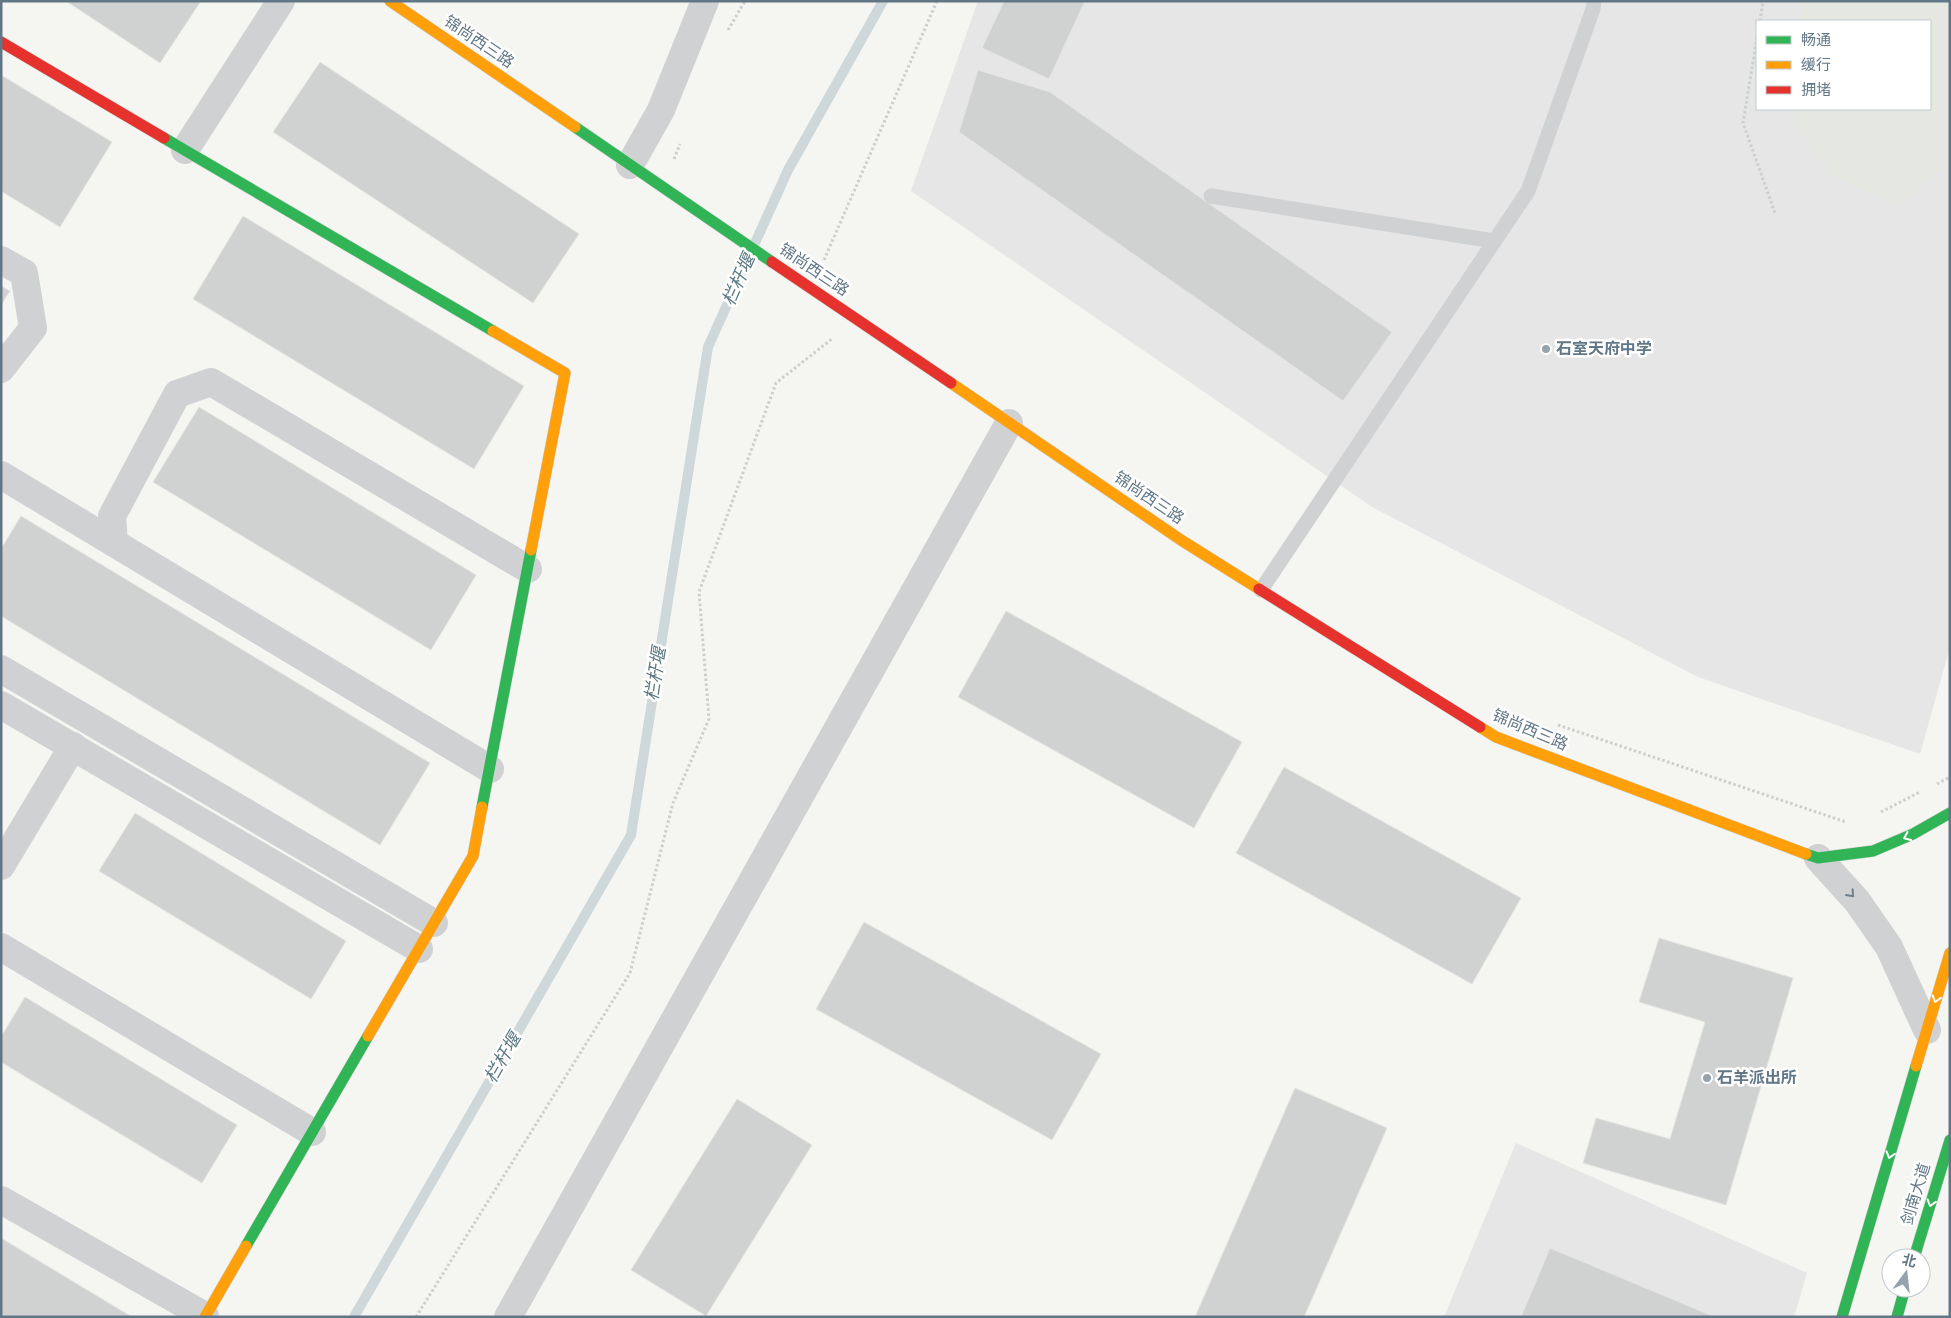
<svg xmlns="http://www.w3.org/2000/svg" width="1951" height="1318" font-family="'Source Sans 3','Noto Sans SC',sans-serif">
<rect width="100%" height="100%" fill="#f5f5f2"/>
<!-- built -->
<g fill="#e5e6e5" fill-rule="evenodd">
<path d="M978 1H1950V647L1920 754 1698 677 1372 507 911 191ZM1757 21H1930V109H1757Z"/>
<path d="M1516 1143 1807 1273 1794 1317H1444Z"/>
</g>
<!-- green -->
<path fill="#e4e8e0" d="M1804 1H1950V163L1898 204 1837 179 1794 122 1795 109H1930V21H1802Z"/>
<g fill="none" stroke-linecap="round" stroke-linejoin="round">
<!-- stream -->
<path stroke="#ced8da" stroke-width="10" d="M354 1317 631 835 708 347 788 170 883 1"/>
</g>
<!-- building -->
<g fill="#d0d2d1" stroke="#e4e4e2">
<path d="M66 1H201L160 63Z"/>
<path d="M1004 1H1085L1049 79 982 48Z"/>
<path d="M320 62 579 234 533 303 273 132Z"/>
<path d="M978 70 1050 92 1392 332 1343 401 959 132Z"/>
<path d="M1 75 112 142 60 227 1 191Z"/>
<path d="M243 216 524 386 474 469 193 299Z"/>
<path d="M1 286 10 291 1 305Z"/>
<path d="M199 407 476 575 431 650 153 482Z"/>
<path d="M21 516 430 763 380 845 1 616V549Z"/>
<path d="M1006 611 1242 742 1194 828 958 697Z"/>
<path d="M1284 767 1521 898 1472 984 1236 853Z"/>
<path d="M135 813 346 941 311 999 99 871Z"/>
<path d="M864 922 1101 1054 1052 1140 816 1009Z"/>
<path d="M1659 938 1793 978 1726 1205 1583 1163 1596 1118 1670 1139 1705 1022 1639 1002Z"/>
<path d="M25 997 237 1125 202 1183 1 1062V1037Z"/>
<path d="M1295 1088 1387 1128 1304 1317H1195Z"/>
<path d="M737 1099 812 1145 706 1316 631 1270Z"/>
<path d="M1 1238 132 1317H1Z"/>
<path d="M1550 1248 1715 1317H1521Z"/>
</g>
<g fill="none" stroke-linecap="round" stroke-linejoin="round">
<!-- fast casing -->
<g stroke="#d0d2d2" stroke-width="12">
<g id="fast">
<path d="M575 127 772 262"/>
<path d="M164 138 493 331"/>
<path d="M482 807 531 550"/>
<path d="M1806 854 1818 858 1873 851 1913 834 1950 813"/>
<path d="M246 1246 368 1036"/>
<path d="M1914 1258 1950 1140"/>
<path d="M1842 1317 1916 1066"/>
<path d="M1897 1317 1905 1288"/>
</g>
</g>
<!-- slow casing -->
<g stroke="#d0d2d2" stroke-width="12">
<g id="slow">
<path d="M390 1 575 127"/>
<path d="M493 331 565 373 531 550"/>
<path d="M951 383 1181 540 1259 589"/>
<path d="M1480 727 1496 737 1806 854"/>
<path d="M368 1036 473 856 482 807"/>
<path d="M1916 1066 1950 953"/>
<path d="M205 1317 246 1246"/>
</g>
</g>
<!-- jam casing -->
<g stroke="#d0d2d2" stroke-width="12">
<g id="jam">
<path d="M1 42 164 138"/>
<path d="M772 262 951 383"/>
<path d="M1259 589 1480 727"/>
</g>
</g>
<!-- path -->
<g stroke="#cdcece" stroke-width="3" stroke-dasharray="2.5 2.5" stroke-linecap="butt">
<path d="M1760 21 1763 1"/>
<path d="M728 30 745 1"/>
<path d="M1757 37 1743 123 1775 213"/>
<path d="M674 159 680 144"/>
<path d="M824 260 937 1"/>
<path d="M1558 725 1846 822"/>
<path d="M1937 784 1950 777"/>
<path d="M1881 812 1920 792"/>
<path d="M416 1317 630 973 673 803 709 719 699 592 776 383 833 338"/>
</g>
<!-- lane -->
<g stroke="#d0d1d2" stroke-width="15">
<path d="M1211 196 1494 241"/>
<path d="M1261 590 1528 191 1593 9 1594 1"/>
</g>
<!-- street -->
<g stroke="#d0d1d2" stroke-width="28">
<path d="M185 150 281 1"/>
<path d="M630 165 661 110 705 1"/>
<path d="M1 260 24 273 33 328 1 369"/>
<path d="M1 475 490 769"/>
<path d="M114 543 112 516 177 394 211 382 528 569"/>
<path d="M1 669 434 923"/>
<path d="M1 705 419 949"/>
<path d="M1818 858 1857 901 1889 947 1927 1030"/>
<path d="M1 866 73 746"/>
<path d="M1 947 312 1132"/>
<path d="M1 1200 205 1316"/>
<path d="M508 1317 1009 423"/>
</g>
<!-- fast -->
<use href="#fast" stroke="#30b455" stroke-width="11"/>
<!-- slow -->
<use href="#slow" stroke="#ff9f0a" stroke-width="11"/>
<!-- jam -->
<use href="#jam" stroke="#e5322d" stroke-width="11"/>
</g>
<!-- one-way arrows -->
<defs><path id="oneway-chevron" d="M-2-3.5L2.5 0L-2 3.5" fill="none" stroke-width="1.6" stroke-linecap="round" stroke-linejoin="round" transform="scale(1.25)"/></defs>
<g stroke="#fff">
<use href="#oneway-chevron" transform="translate(1907 837) rotate(156)"/>
<use href="#oneway-chevron" transform="translate(1936 999) rotate(107)"/>
<use href="#oneway-chevron" transform="translate(1890 1155) rotate(106)"/>
<use href="#oneway-chevron" transform="translate(1931 1203) rotate(107)"/>
</g>
<use stroke="#6d808e" href="#oneway-chevron" transform="translate(1851 894) rotate(48)"/>
<!-- markers -->
<g fill="#95a3ac" stroke="#fff" stroke-width="2">
<circle cx="1546" cy="349" r="5"/>
<circle cx="1707" cy="1078" r="5"/>
</g>
<g text-anchor="middle" dominant-baseline="central" stroke-width="5" stroke-linejoin="round" paint-order="stroke">
<!-- street labels -->
<g font-size="16" fill="#627786" stroke="#fff">
<text transform="translate(479 42) rotate(34)">锦尚西三路</text>
<text transform="translate(814 270) rotate(34)">锦尚西三路</text>
<text transform="translate(1149 498) rotate(34)">锦尚西三路</text>
<text transform="translate(1530 730) rotate(23)">锦尚西三路</text>
<text transform="translate(1916 1194) rotate(-73)">剑南大道</text>
</g>
<!-- poi labels -->
<g font-size="16" font-weight="bold" fill="#627786" stroke="#fff" text-anchor="start">
<text x="1556" y="349">石室天府中学</text>
<text x="1717" y="1078">石羊派出所</text>
</g>
<!-- water labels -->
<g font-size="18" font-style="italic" fill="#5d7a83" stroke="#fff">
<text transform="translate(739 280) rotate(-66)">栏杆堰</text>
<text transform="translate(656 674) rotate(-81)">栏杆堰</text>
<text transform="translate(503 1058) rotate(-60)">栏杆堰</text>
</g>
</g>
<!-- border -->
<rect width="1951" height="1318" fill="none" stroke="#627786" stroke-width="5"/>
<!-- legend -->
<rect x="1756" y="20" width="175" height="90" fill="#ffffff" stroke="#c0c9cf"/>
<rect x="1766" y="36" width="25" height="8" fill="#30b455" stroke="#c0c9cf"/>
<text x="1801" y="45" font-size="15" fill="#627786">畅通</text>
<rect x="1766" y="61" width="25" height="8" fill="#ff9f0a" stroke="#c0c9cf"/>
<text x="1801" y="70" font-size="15" fill="#627786">缓行</text>
<rect x="1766" y="86" width="25" height="8" fill="#e5322d" stroke="#c0c9cf"/>
<text x="1801" y="95" font-size="15" fill="#627786">拥堵</text>
<!-- north arrow -->
<g transform="translate(1906 1273) rotate(15)"><circle r="24" fill="#ffffff" stroke="#c0c9cf"/>
<path d="M0-4L9 19L0 12L-9 19Z" fill="#95a3ac"/>
<text y="-8" font-size="14" font-weight="bold" text-anchor="middle" fill="#627786">北</text>
</g>
</svg>
